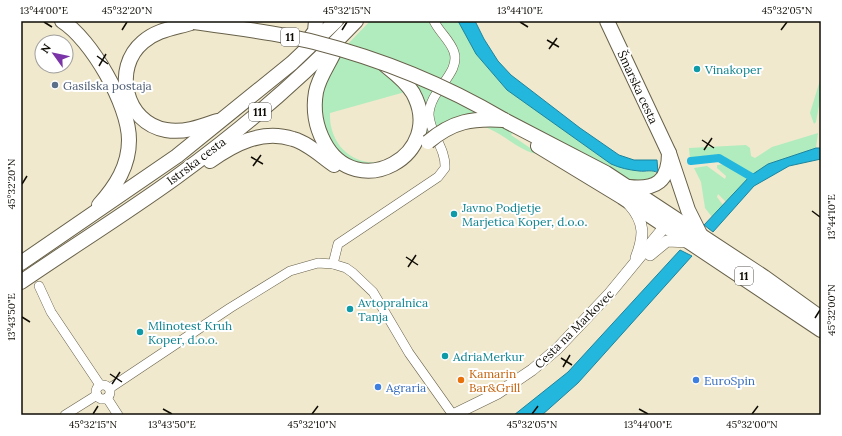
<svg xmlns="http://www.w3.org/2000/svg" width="842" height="436" font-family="Lora,serif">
<rect width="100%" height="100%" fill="#f0e9ce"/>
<!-- green -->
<g fill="#b0ecbe" fill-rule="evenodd">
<path d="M370 21H458L476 54 507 90 611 164 641 172 654 171 656 178 651 182H633L582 152 519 122 511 135 539 154C518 152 499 128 477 125L416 139 388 164 354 165 328 143 320 107 329 69 347 45ZM405 92 416 123C413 130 411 140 406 146 378 180 328 158 330 113Z"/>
<path d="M821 77V94L816 122 814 124 810 113Z"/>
<path d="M818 133 816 148 768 164 726 202 718 194 717 197 723 205 712 217 705 208 701 182 694 168 707 166 725 179 726 176 717 168V165L725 164 727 159 724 156 690 159 689 148 746 145 750 148 751 156 755 158 772 147Z"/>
</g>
<!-- water -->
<g fill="#23b7de" stroke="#1d849d">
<path d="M458 21H475L484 39 498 61 511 75 580 128 619 155 634 160H657L658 173C652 169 646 172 639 171 629 170 620 168 611 164L507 90 476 54Z"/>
<path d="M816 148H821V159L789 166 754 186 713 232 704 225 750 176 768 164Z"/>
<path d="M680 250 692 256 578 383 542 415H514L568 372Z"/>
</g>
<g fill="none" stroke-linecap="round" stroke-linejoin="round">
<!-- canal -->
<path stroke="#23b7de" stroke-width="8" d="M691 161 719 158 755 179 759 177"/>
<!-- minor casing -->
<g stroke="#676049" stroke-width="10">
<g id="minor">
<path d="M333 264 338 244 438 177 445 168C446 148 430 134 429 115 429 90 461 74 454 52 450 40 439 32 434 21"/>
<path d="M39 286 51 312 100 385"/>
<circle cx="103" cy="392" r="7"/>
<path d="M110 388 230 308 290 271 318 263 333 264 346 268 353 273 373 292 409 353 453 415"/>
<path d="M107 398 118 415"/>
<path d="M65 415 97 395"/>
</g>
</g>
<!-- tertiary casing -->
<g stroke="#676049" stroke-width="12">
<g id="tertiary">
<path d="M629 204C646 223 644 237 636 258"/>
<path d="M650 255 667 241 690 242"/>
<path d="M453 415 498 393 532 370 557 349 610 293 666 225"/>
</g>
</g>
<!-- primary casing -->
<g stroke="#676049" stroke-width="16">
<g id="primary">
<path d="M607 21 669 153 688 210 700 234"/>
<path d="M504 120 606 173 764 277 821 318"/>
<path d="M538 146 622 197 821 330"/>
<path d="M629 187C656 190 669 181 669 153"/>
</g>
</g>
<!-- trunk casing -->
<g stroke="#676049" stroke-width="16">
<g id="trunk">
<path d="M62 21C91 39 129 105 129 140 129 166 116 186 99 205"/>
<path d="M194 22C176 28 158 29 143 42 112 68 125 123 166 130 184 133 200 127 217 121"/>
<path d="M307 42 315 31 316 21"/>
<path d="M336 48C330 63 319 76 316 92 313 109 316 127 324 142 356 204 447 155 413 93 406 81 395 73 385 65"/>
<path d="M210 161C234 144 262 129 293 139 308 143 321 156 334 165"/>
<path d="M21 263 177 156 292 63 336 21"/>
<path d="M21 282C72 247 125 214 175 178 240 131 301 79 356 21"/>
</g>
</g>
<!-- minor -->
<use href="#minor" stroke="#fff" stroke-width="9"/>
<!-- tertiary -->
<use href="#tertiary" stroke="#fff" stroke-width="11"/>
<!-- primary -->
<use href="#primary" stroke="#fff" stroke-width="14"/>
<!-- trunk -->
<use href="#trunk" stroke="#fff" stroke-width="14"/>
<!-- primary-bridge casing -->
<g stroke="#676049" stroke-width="16" stroke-linecap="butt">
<path id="primary-bridge" d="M194 22C234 28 275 32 314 42 381 59 445 85 504 120"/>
</g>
<!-- trunk-bridge casing -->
<g stroke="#676049" stroke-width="16" stroke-linecap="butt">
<path id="trunk-bridge" d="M428 142C453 121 472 118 504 120"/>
</g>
<!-- primary-bridge -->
<use href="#primary-bridge" stroke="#fff" stroke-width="14"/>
<!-- trunk-bridge -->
<use href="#trunk-bridge" stroke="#fff" stroke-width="14"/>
</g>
<!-- ticks -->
<path fill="none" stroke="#0f0c04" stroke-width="1.5" d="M44 22 52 27M520 22 528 27M122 30 127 22M342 30 347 22M781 30 787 22M547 40 559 47M549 49 557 38M97 56 108 64M99 66 106 54M702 140 714 148M704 150 712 138M251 157 263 164M253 166 261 155M22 184 27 176M812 211 820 217M406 257 418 265M408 267 416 255M22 317 30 322M815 318 820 310M561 358 572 365M563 367 570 355M110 374 122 382M112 384 120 372M163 409 172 414M639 409 648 414M93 414 98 406M312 414 318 406M532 414 538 406M752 414 758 406"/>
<!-- markers -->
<g fill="#0f9aa8" stroke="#fff" stroke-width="1.5">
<circle cx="697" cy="69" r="4"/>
<circle cx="454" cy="214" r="4"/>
<circle cx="350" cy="309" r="4"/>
<circle cx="140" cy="332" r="4"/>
<circle cx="445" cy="356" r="4"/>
</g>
<circle fill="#5c6f8a" stroke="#fff" stroke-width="1.5" cx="55" cy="85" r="4"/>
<circle fill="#e8710a" stroke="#fff" stroke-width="1.5" cx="461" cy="380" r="4"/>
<g fill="#3f7fe0" stroke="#fff" stroke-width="1.5">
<circle cx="696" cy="380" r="4"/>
<circle cx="378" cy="387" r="4"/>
</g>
<g text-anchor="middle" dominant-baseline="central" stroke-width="4" stroke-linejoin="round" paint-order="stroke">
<!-- shield labels -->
<g fill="#fff" stroke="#57554f" stroke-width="1">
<rect x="281" y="28" width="18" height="18" rx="3"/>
<rect x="249" y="103" width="22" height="18" rx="3"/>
<rect x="735" y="267" width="18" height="18" rx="3"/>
</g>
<g font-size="11" font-weight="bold" fill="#0f0c04">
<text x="290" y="37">11</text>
<text x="260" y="112">111</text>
<text x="744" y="276">11</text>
</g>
<!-- culture labels -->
<g font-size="12" fill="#0d838f" stroke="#fff" text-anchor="start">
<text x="705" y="69">Vinakoper</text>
<text x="462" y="207">Javno Podjetje<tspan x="462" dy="14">Marjetica Koper, d.o.o.</tspan></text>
<text x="358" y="302">Avtopralnica<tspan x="358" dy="14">Tanja</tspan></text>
<text x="148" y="325">Mlinotest Kruh<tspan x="148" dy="14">Koper, d.o.o.</tspan></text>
<text x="453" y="356">AdriaMerkur</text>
</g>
<!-- service labels -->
<g font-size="12" fill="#4e5e75" stroke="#fff" text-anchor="start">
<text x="63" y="85">Gasilska postaja</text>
</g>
<!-- street labels -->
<g font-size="12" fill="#0f0c04" stroke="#fff">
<text transform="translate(638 87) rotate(65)">Šmarska cesta</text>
<text transform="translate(196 161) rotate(-37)">Istrska cesta</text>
<text transform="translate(574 329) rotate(-45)">Cesta na Markovec</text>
</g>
<!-- food labels -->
<g font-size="12" fill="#c56008" stroke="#fff" text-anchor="start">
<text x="469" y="373">Kamarin<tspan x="469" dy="14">Bar&amp;Grill</tspan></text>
</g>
<!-- shop labels -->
<g font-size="12" fill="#366cbe" stroke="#fff" text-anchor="start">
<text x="704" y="380">EuroSpin</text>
<text x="386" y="387">Agraria</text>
</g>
</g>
<!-- border -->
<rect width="842" height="436" fill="none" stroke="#ffffff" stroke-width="44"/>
<!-- north arrow -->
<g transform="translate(54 54) rotate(303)"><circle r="19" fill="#ffffff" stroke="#9f9e9b"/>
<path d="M0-3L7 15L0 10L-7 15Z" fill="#7a34a7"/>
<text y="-6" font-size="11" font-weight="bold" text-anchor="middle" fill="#0f0c04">N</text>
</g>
<rect x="22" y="22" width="798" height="392" fill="none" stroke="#0f0c04" stroke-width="1.5"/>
<g font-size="10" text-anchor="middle" fill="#0f0c04">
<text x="44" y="14">13°44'00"E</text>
<text x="127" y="14">45°32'20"N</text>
<text x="347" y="14">45°32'15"N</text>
<text x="520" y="14">13°44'10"E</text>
<text x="787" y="14">45°32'05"N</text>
<text transform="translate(11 184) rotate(-90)" y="4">45°32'20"N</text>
<text transform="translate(831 217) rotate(-90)" y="4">13°44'10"E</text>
<text transform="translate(831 310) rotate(-90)" y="4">45°32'00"N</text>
<text transform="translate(11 317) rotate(-90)" y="4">13°43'50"E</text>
<text x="93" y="428">45°32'15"N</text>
<text x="172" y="428">13°43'50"E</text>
<text x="312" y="428">45°32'10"N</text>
<text x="532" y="428">45°32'05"N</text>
<text x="648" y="428">13°44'00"E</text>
<text x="752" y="428">45°32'00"N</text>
</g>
</svg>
